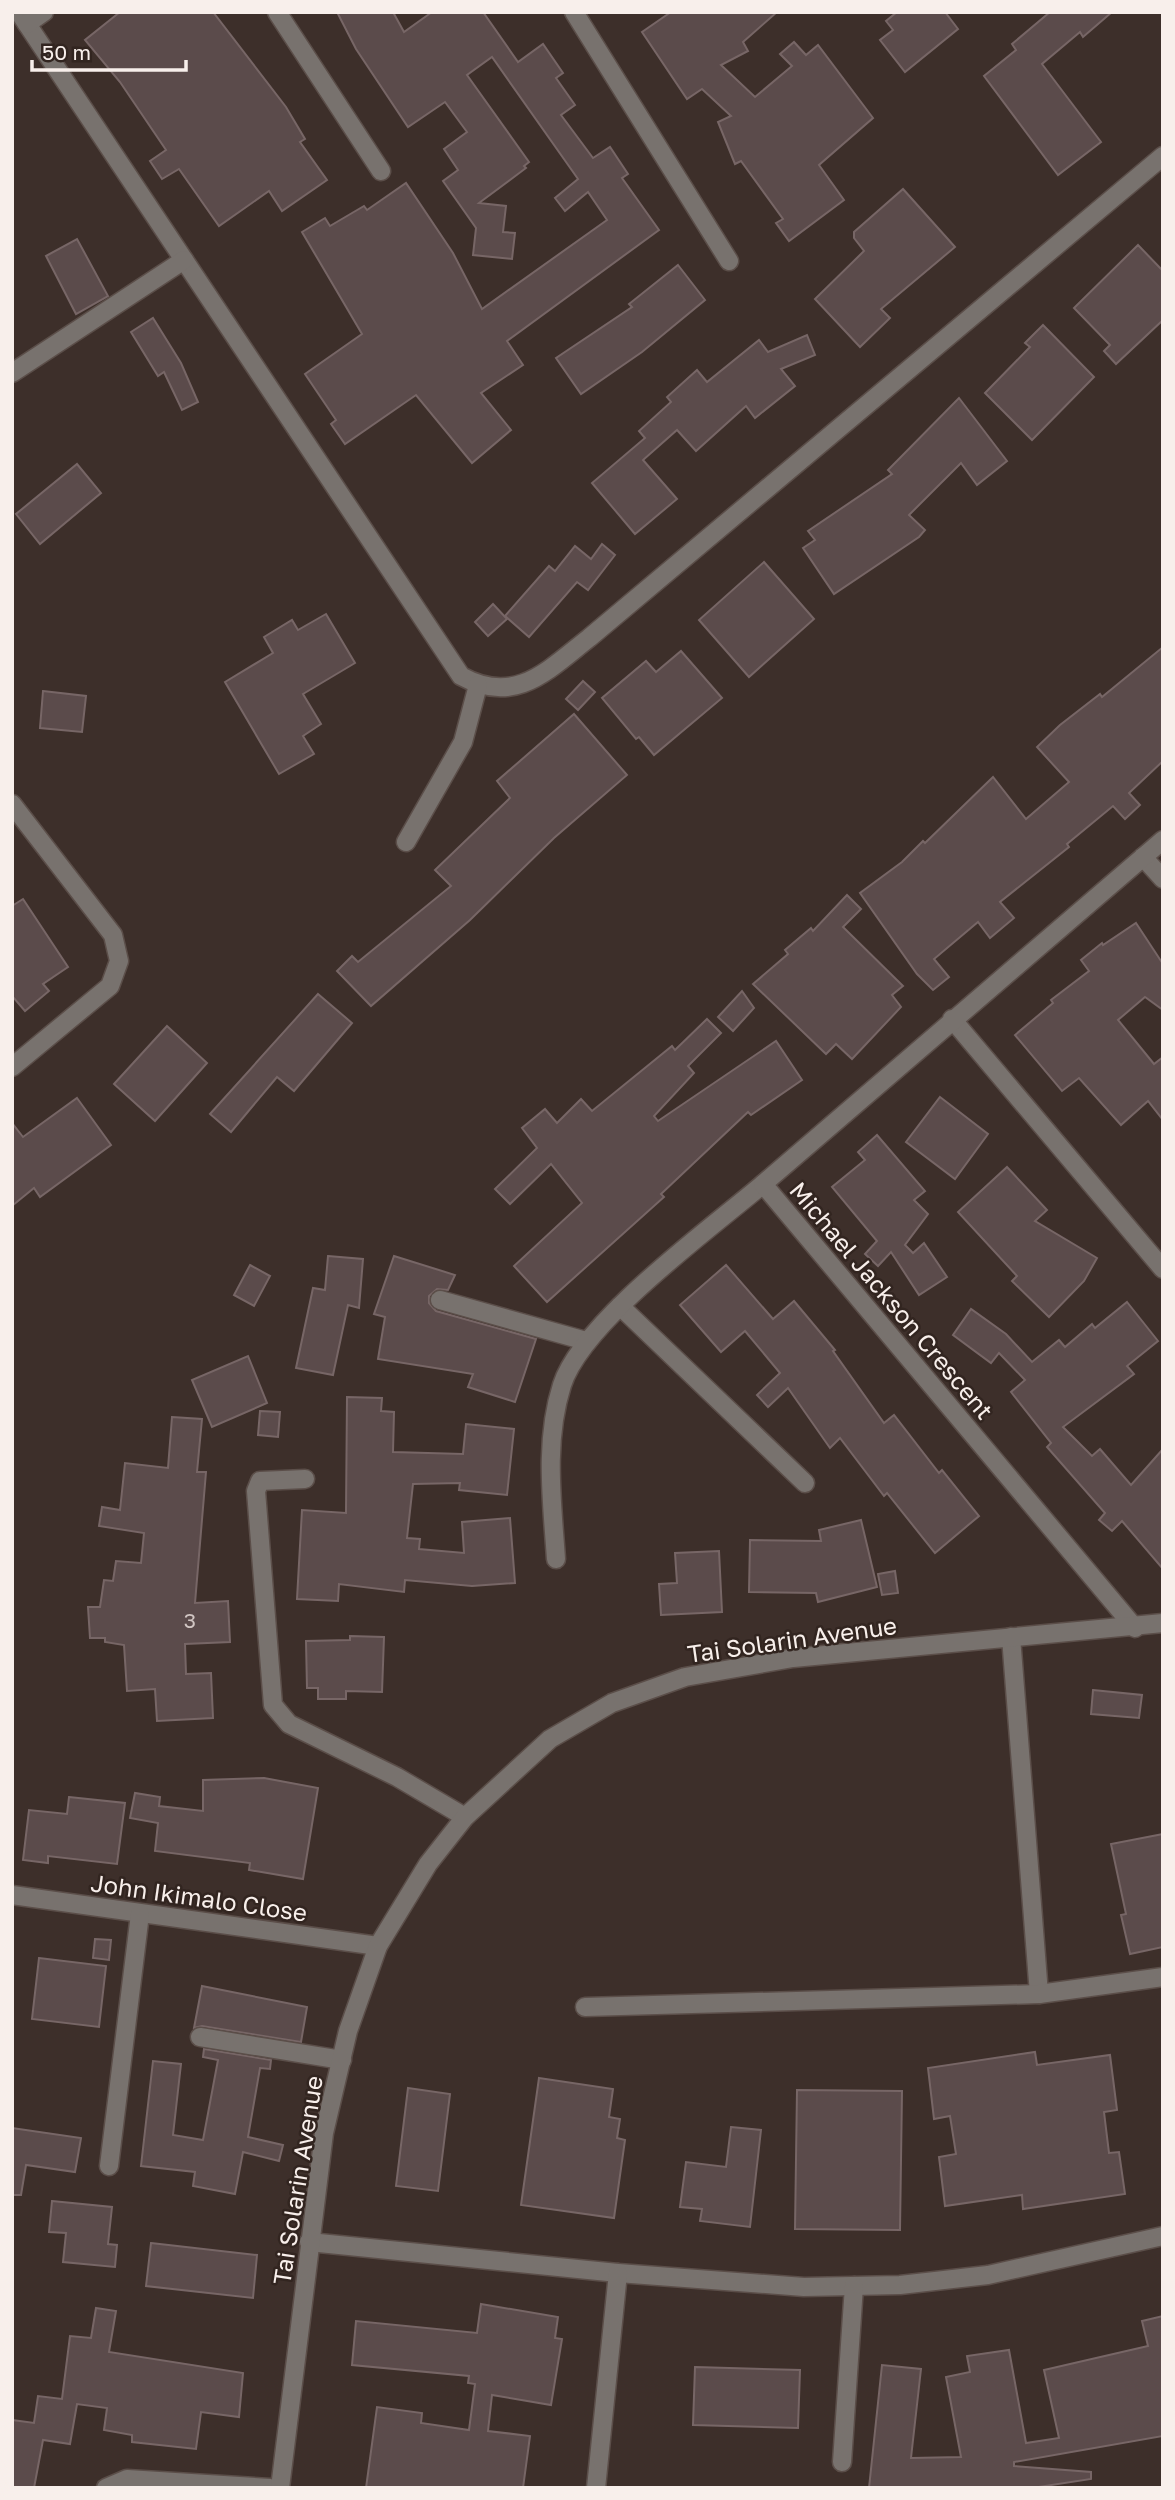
<svg xmlns="http://www.w3.org/2000/svg" width="1175" height="2500" font-family="'Golos Text',sans-serif">
<rect width="100%" height="100%" fill="#3d2f2a"/>
<!-- building -->
<g fill="#5b4b4b" stroke="#766" stroke-width="2">
<path d="M120 12H213L286 107 305 139 300 142 327 180 282 211 269 191 219 226 179 169 162 179 150 161 166 150 120 82 85 40Z"/>
<path d="M337 12H393L404 32 432 12H483L518 62 543 44 563 73 556 78 575 105 561 115 593 158 610 147 628 174 622 178 659 230 507 341 523 365 481 393 511 430 472 463 416 395 345 444 331 424 336 420 305 374 362 334 302 232 325 218 330 226 364 206 367 210 406 183 453 253 482 309 607 220 588 192 565 211 555 198 578 179 492 57 467 75 529 162 524 166 526 168 479 203 506 206 503 232 515 233 512 259 473 255 476 228 443 181 458 170 444 149 467 132 445 102 408 127 356 49Z"/>
<path d="M671 12H777L743 42 748 51 721 65 755 97 792 66 780 54 794 42 806 55 818 45 873 118 819 165 844 200 789 241 776 223 783 219 741 161 735 164 718 122 731 116 702 89 687 99 642 32Z"/>
<path d="M897 12H945L958 29 905 72 880 40 893 30 886 21Z"/>
<path d="M1050 12H1112L1083 37 1080 32 1042 64 1101 142 1058 175 984 76 1016 50 1012 44Z"/>
<path d="M903 189 955 247 881 309 890 318 860 347 815 299 864 251 854 238V232Z"/>
<path d="M77 239 108 296 76 314 46 256Z"/>
<path d="M1138 245 1163 271V320L1116 364 1104 351 1110 345 1074 308Z"/>
<path d="M678 265 705 300 642 352 581 394 556 358 632 307 629 304Z"/>
<path d="M153 318 181 363 198 402 182 410 164 372 158 376 131 332Z"/>
<path d="M1043 325 1094 377 1032 440 985 393 1030 347 1025 343Z"/>
<path d="M807 335 815 355 781 369 795 386 755 418 746 406 696 451 677 430 643 460 677 499 635 534 592 483 645 438 639 431 671 402 667 397 697 370 707 382 759 340 768 352Z"/>
<path d="M959 398 1007 461 977 485 961 463 909 515 925 530 919 537 834 594 803 548 815 540 808 531 892 474 888 470Z"/>
<path d="M77 464 101 493 40 544 16 514Z"/>
<path d="M602 544 615 555 588 590 577 582 529 637 505 616 549 566 555 571 575 546 591 559Z"/>
<path d="M764 562 814 619 749 677 699 620Z"/>
<path d="M493 604 507 619 488 636 475 622Z"/>
<path d="M326 614 355 663 303 694 321 724 303 736 314 754 279 774 225 682 273 653 264 637 292 620 298 630Z"/>
<path d="M1163 647V761L1129 793 1140 805 1125 819 1113 806 1067 844 1069 847 1000 902 1014 918 990 938 978 922 934 959 949 977 933 990 917 974 860 893 902 862 923 841 925 843 993 777 1026 819 1069 782 1037 747 1060 725 1100 694 1102 697Z"/>
<path d="M681 651 722 698 654 755 639 737 636 739 602 698 646 661 656 672Z"/>
<path d="M583 681 595 692 578 710 566 699Z"/>
<path d="M43 691 86 696 82 732 40 728Z"/>
<path d="M574 714 627 775 554 838 470 920 371 1006 337 971 352 956 358 962 451 886 435 870 510 798 497 781Z"/>
<path d="M847 895 861 909 843 927 903 986 892 995 901 1007 852 1059 836 1044 826 1054 753 984 788 954 785 950 811 928 813 931Z"/>
<path d="M23 899 68 967 43 984 49 991 25 1011 12 996V906Z"/>
<path d="M1136 923 1163 964V1010L1145 997 1118 1020 1154 1064 1163 1057V1120L1148 1101 1121 1125 1079 1078 1062 1091 1015 1035 1053 1003 1051 1000 1089 971 1081 960 1102 943 1103 945Z"/>
<path d="M742 991 754 1008 733 1031 718 1017Z"/>
<path d="M318 994 352 1023 294 1091 277 1077 231 1132 210 1114Z"/>
<path d="M707 1019 721 1033 688 1066 694 1073 654 1116 658 1121 776 1041 802 1080 751 1115 748 1112 661 1194 664 1197 547 1302 514 1266 582 1203 551 1164 510 1204 495 1189 537 1148 522 1128 545 1109 557 1123 581 1099 592 1111 672 1046 675 1050Z"/>
<path d="M167 1026 207 1063 155 1121 114 1084Z"/>
<path d="M940 1097 988 1134 955 1179 906 1142Z"/>
<path d="M77 1098 111 1145 40 1197 34 1188 12 1206V1123L23 1137Z"/>
<path d="M877 1135 925 1191 914 1200 928 1214 905 1245 913 1253 924 1243 947 1277 919 1295 891 1252 878 1266 865 1254 877 1241 832 1187 865 1160 858 1152Z"/>
<path d="M1007 1167 1047 1210 1035 1221 1097 1258 1084 1281 1049 1317 1012 1281 1017 1276 958 1212Z"/>
<path d="M328 1256 363 1259 359 1308 348 1305 333 1375 296 1368 313 1288 325 1290Z"/>
<path d="M394 1256 455 1275 448 1290 437 1289 429 1296V1303L436 1311 536 1339 515 1402 468 1387 473 1374 378 1359 385 1317 374 1314Z"/>
<path d="M250 1265 270 1276 254 1306 234 1295Z"/>
<path d="M726 1265 773 1319 794 1301 835 1350 833 1351 884 1423 894 1415 939 1473 942 1470 979 1516 935 1553 887 1493 884 1496 840 1438 830 1448 788 1388 768 1407 757 1395 780 1373 745 1331 721 1352 680 1305Z"/>
<path d="M1127 1302 1158 1341 1127 1366 1134 1374 1063 1427 1092 1456 1100 1449 1131 1485 1163 1449V1569L1122 1521 1112 1531 1099 1520 1105 1513 1047 1447 1051 1443 1011 1392 1025 1380 999 1353 991 1363 953 1335 971 1309 1006 1334 1032 1362 1059 1340 1065 1347 1092 1324 1095 1328Z"/>
<path d="M248 1356 267 1403 212 1427 192 1380Z"/>
<path d="M347 1397 382 1398 381 1411 394 1412 393 1452 463 1454 466 1424 514 1429 507 1495 459 1490 460 1483 413 1484 407 1538 420 1539 419 1549 464 1553 462 1522 510 1518 515 1583 472 1586 405 1580 404 1592 339 1584 338 1601 297 1599 302 1510 346 1513Z"/>
<path d="M260 1411 280 1412 278 1437 258 1435Z"/>
<path d="M172 1417 202 1419 197 1472H206L195 1603 228 1601 230 1642 185 1644 186 1674 211 1673 213 1718 157 1721 155 1689 127 1691 124 1645 105 1642V1638H90L88 1607H100L104 1580 113 1581 116 1561 141 1563 144 1533 99 1526 102 1507 120 1510 125 1463 168 1468Z"/>
<path d="M861 1520 877 1587 818 1602 816 1593 749 1592 750 1540 821 1541 819 1530Z"/>
<path d="M719 1551 722 1612 661 1615 659 1584 677 1583 675 1553Z"/>
<path d="M895 1571 898 1593 882 1595 878 1574Z"/>
<path d="M350 1636 384 1637 382 1692 346 1691V1699H318V1688H307L306 1641 350 1640Z"/>
<path d="M1093 1690 1142 1695 1139 1718 1091 1714Z"/>
<path d="M264 1778 318 1788 303 1879 249 1870 250 1863 155 1851 158 1823 130 1818 135 1793 160 1797 159 1806 203 1811V1780Z"/>
<path d="M69 1797 125 1803 117 1864 48 1856V1863L23 1860 29 1810 67 1814Z"/>
<path d="M1163 1834V1947L1130 1954 1121 1915 1126 1914 1111 1844Z"/>
<path d="M95 1939 111 1940 109 1960 93 1958Z"/>
<path d="M39 1958 106 1966 99 2027 32 2019Z"/>
<path d="M202 1986 307 2007 301 2042 202 2026 194 2028Z"/>
<path d="M204 2049 271 2060 270 2069 260 2068 248 2137 283 2145 279 2161 243 2152 235 2194 193 2186 195 2172 141 2166 153 2061 181 2064 173 2135 203 2140 218 2060 203 2057Z"/>
<path d="M1035 2052 1037 2065 1110 2055 1117 2110 1104 2112 1109 2153 1119 2152 1125 2194 1023 2209 1022 2195 945 2206 939 2157 956 2154 950 2116 934 2119 928 2068Z"/>
<path d="M539 2078 613 2089 609 2117 620 2119 617 2138 625 2140 614 2218 521 2205Z"/>
<path d="M408 2088 450 2094 438 2191 396 2186Z"/>
<path d="M797 2090 902 2091 900 2230 795 2229Z"/>
<path d="M731 2127 761 2130 750 2227 700 2221 702 2209 680 2207 686 2162 726 2167Z"/>
<path d="M12 2128 81 2138 75 2172 26 2165 21 2195H12Z"/>
<path d="M52 2201 112 2207 108 2244 117 2245 115 2267 63 2262 66 2233 49 2232Z"/>
<path d="M151 2243 257 2255 253 2298 146 2286Z"/>
<path d="M481 2304 558 2317 555 2338 562 2339 551 2405 492 2395 488 2431 530 2436 523 2488H366L377 2407 422 2413 421 2423 469 2430 475 2384 468 2383 469 2376 352 2365 356 2321 477 2333Z"/>
<path d="M96 2308 116 2311 109 2352 243 2373 239 2417 201 2412 196 2449 132 2442V2435L104 2430 107 2408 77 2404 70 2444 43 2440 34 2488H12V2420L34 2423 38 2396 62 2399 70 2336 91 2338Z"/>
<path d="M1163 2316V2436L1014 2462V2466L1091 2472V2479L1032 2488H869L882 2365 921 2369 911 2458 961 2457 946 2377 970 2372 967 2356 1009 2350 1026 2443 1059 2438 1044 2370 1148 2346 1142 2321Z"/>
<path d="M695 2367 800 2370 798 2428 693 2425Z"/>
</g>
<g fill="none" stroke-linecap="round" stroke-linejoin="round">
<!-- minor casing -->
<g stroke="#5b4e49" stroke-width="21">
<g id="minor">
<path d="M19 12 461 676C515 706 547 671 589 638L1163 156"/>
<path d="M277 12 381 171"/>
<path d="M574 12 729 261"/>
<path d="M27 24 44 12"/>
<path d="M12 373 184 260"/>
<path d="M12 804 113 935 119 961 110 986 12 1067"/>
<path d="M406 842 463 742 478 685"/>
<path d="M1143 857 1163 879"/>
<path d="M952 1019 1163 1269"/>
<path d="M440 1300 586 1341"/>
<path d="M620 1306 805 1483"/>
<path d="M305 1479 260 1481 256 1491 273 1705 289 1724 397 1777 465 1817"/>
<path d="M556 1559C552 1501 544 1441 562 1385 582 1322 710 1229 763 1184"/>
<path d="M1135 1628 763 1184 1163 840"/>
<path d="M1011 1637 1039 1994"/>
<path d="M12 1895 378 1946"/>
<path d="M585 2007 1039 1994 1163 1977"/>
<path d="M200 2037 342 2060"/>
<path d="M109 2166 140 1914"/>
<path d="M309 2242 618 2273 804 2287 900 2285 988 2275 1163 2236"/>
<path d="M842 2462 854 2286"/>
<path d="M106 2488 127 2479 270 2488"/>
<path d="M280 2488 324 2133 348 2031 378 1946 428 1864 465 1817 550 1739 612 1703 685 1677 793 1658 1163 1623"/>
<path d="M596 2488 618 2273"/>
</g>
</g>
<!-- minor -->
<use href="#minor" stroke="#78726e" stroke-width="18"/>
</g>
<g text-anchor="middle" dominant-baseline="central" stroke-width="5" stroke-linejoin="round" paint-order="stroke">
<!-- number labels -->
<g font-size="21" fill="#d1c6c3">
<text x="190" y="1620">3</text>
</g>
<!-- street labels -->
<g font-size="24" fill="#f8efeb" stroke="#322520">
<text transform="translate(892 1300) rotate(50)">Michael Jackson Crescent</text>
<text transform="translate(792 1639) rotate(-8)">Tai Solarin Avenue</text>
<text transform="translate(199 1897) rotate(8)">John Ikimalo Close</text>
<text transform="translate(297 2180) rotate(-81)">Tai Solarin Avenue</text>
</g>
</g>
<!-- border -->
<rect width="1175" height="2500" fill="none" stroke="#f8efeb" stroke-width="28"/>
<!-- scale -->
<path d="M32 60v10h154v-10" fill="none" stroke="#f8efeb" stroke-width="3.5"/>
<text x="42" y="60" font-size="21" fill="#f8efeb" stroke="#322520" stroke-width="5" paint-order="stroke">50 m</text>
</svg>
